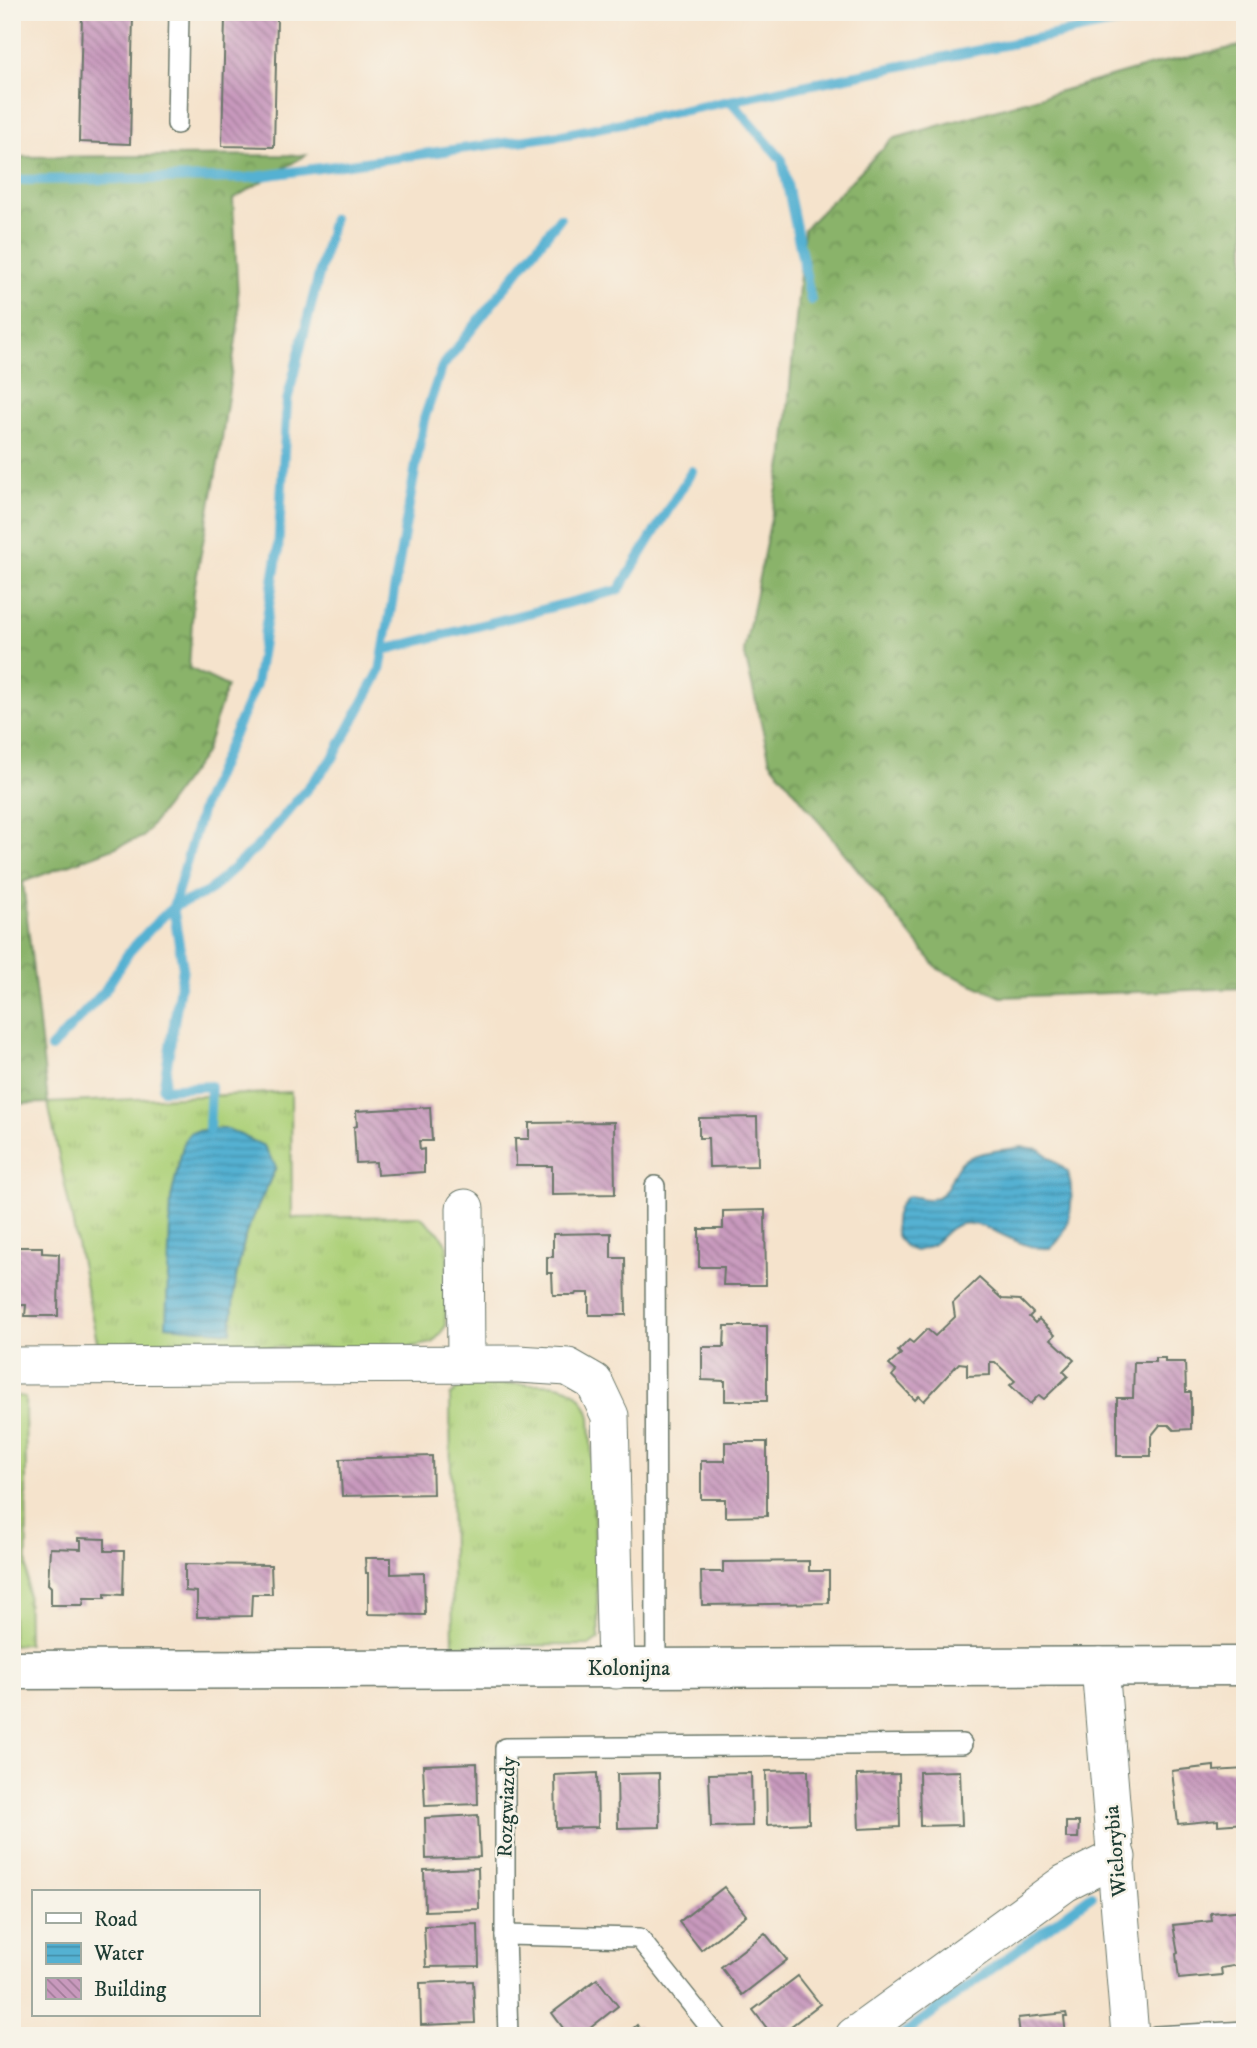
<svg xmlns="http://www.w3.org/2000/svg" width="1257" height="2048" font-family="'IM FELL DW Pica',serif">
<defs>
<pattern id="grass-tufts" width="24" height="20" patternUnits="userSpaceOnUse" patternTransform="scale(1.75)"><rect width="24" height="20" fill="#aed17a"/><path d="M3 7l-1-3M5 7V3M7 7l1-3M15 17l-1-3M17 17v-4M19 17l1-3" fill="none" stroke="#95b46a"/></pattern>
<pattern id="forest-crowns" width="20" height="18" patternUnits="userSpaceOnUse" patternTransform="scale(1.75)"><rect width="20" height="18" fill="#8ab36a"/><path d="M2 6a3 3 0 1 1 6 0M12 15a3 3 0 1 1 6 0" fill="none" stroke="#709358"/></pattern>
<pattern id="water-rules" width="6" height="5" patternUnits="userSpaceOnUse" patternTransform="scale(1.75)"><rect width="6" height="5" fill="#54b1d2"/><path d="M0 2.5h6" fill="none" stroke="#4591ab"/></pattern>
<pattern id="building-back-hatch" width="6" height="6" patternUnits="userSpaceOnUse" patternTransform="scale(1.75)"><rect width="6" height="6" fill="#c899bd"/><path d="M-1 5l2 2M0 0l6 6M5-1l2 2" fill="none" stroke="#a27e9a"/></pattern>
</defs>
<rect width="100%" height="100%" fill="#f7f3e8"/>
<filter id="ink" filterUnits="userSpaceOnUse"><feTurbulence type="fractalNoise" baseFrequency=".0143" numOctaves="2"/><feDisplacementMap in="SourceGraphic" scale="14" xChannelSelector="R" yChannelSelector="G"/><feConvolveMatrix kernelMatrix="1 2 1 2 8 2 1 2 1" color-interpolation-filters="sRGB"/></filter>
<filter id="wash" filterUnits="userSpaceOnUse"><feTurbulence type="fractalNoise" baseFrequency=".00686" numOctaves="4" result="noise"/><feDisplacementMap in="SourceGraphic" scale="28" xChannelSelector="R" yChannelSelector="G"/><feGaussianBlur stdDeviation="1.57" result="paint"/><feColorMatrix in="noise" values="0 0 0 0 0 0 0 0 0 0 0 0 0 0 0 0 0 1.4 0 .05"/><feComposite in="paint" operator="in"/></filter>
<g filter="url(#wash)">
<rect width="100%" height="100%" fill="#f5e3cc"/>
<!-- grass -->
<g fill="url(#grass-tufts)" stroke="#668757" stroke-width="2" fill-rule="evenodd">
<path d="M291 1092 292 1218 420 1216 439 1233 448 1246 445 1327 433 1343 405 1348 98 1346 48 1103ZM184 1141 276 1167 246 1233 235 1282 230 1332Z"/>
<path d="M515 1384C550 1385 578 1377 590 1417L599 1639 590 1645 453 1646 450 1396 460 1386Z"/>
<path d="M12 1395 25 1397 28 1644 12 1645Z"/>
</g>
<!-- forest -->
<g fill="url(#forest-crowns)" stroke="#54784f" stroke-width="2">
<path d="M1245 45V988L1001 997 938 969 770 761 744 651 784 454 804 229 892 139 1159 63Z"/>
<path d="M306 155 233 199 239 318 220 453 194 590 189 668 227 686 205 753 143 837 23 882 48 1103 12 1104V157Z"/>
</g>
<!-- water -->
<g fill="url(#water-rules)" stroke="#3a7783" stroke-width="2">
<path d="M209 1129H228L264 1146 276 1167 246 1233 235 1282 231 1332 166 1326 171 1198 184 1141 191 1132Z"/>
<path d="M1022 1147 1039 1149 1068 1172C1075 1198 1072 1230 1051 1248 1020 1252 987 1219 961 1224 942 1228 941 1247 915 1251 890 1245 889 1209 908 1196 916 1196 923 1200 930 1199 953 1196 949 1168 966 1159 982 1151 1004 1150 1022 1147Z"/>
</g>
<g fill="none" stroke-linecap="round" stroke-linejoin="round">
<!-- stream -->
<g stroke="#54b1d2" stroke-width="10">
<path d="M731 101 782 160 811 300"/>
<path d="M12 180 247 178 562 135 1167 12"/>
<path d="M384 650 619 590 692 471"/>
<path d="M51 1048 104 992 129 952 150 929 173 907 208 892 261 843 333 758 380 671 424 419 442 367 560 218"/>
<path d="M209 1129 211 1086 163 1089 183 968 173 907 203 805 256 684 278 551 287 401 333 219"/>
<path d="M901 2036 1092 1895"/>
</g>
</g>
<g id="blocks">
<!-- building -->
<g fill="url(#building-back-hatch)">
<path d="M82 14 133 15 130 144 79 142Z"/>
<path d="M225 17 277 18 274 147 222 146Z"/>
<path d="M430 1107 432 1141H419L420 1150 424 1149V1172L377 1175 376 1162 356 1163 354 1127 357 1126 356 1111Z"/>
<path d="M757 1117 758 1166 709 1167 708 1138H699V1118Z"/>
<path d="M614 1122 615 1194 552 1195V1166H516L515 1139H529V1123Z"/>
<path d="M12 1145H15L17 1190H12Z"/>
<path d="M765 1210 766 1285H723L724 1267H699V1229H723V1211Z"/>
<path d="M611 1233V1258H625L626 1315H589V1293H576L575 1295H553L552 1273H547V1257H553V1234Z"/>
<path d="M14 1247H42V1253L59 1254 58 1316H25L26 1305H12Z"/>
<path d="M979 1278 1002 1299 1020 1300 1033 1313 1029 1317 1035 1323 1039 1319 1055 1335 1051 1339 1074 1360 1063 1371 1068 1376 1044 1399 1039 1395 1030 1404 1010 1385 1015 1381 995 1362H990V1375L967 1376V1364L959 1363 924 1401 919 1396 915 1400 892 1376 896 1371 889 1365 901 1354 898 1351 909 1340 913 1343 927 1329 935 1336 955 1317 953 1303Z"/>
<path d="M725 1326H767V1401H725V1381L702 1380V1347H724Z"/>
<path d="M1155 1358H1165V1362H1185L1186 1392H1191V1429L1174 1430 1169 1425H1160L1151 1436V1456H1117V1398H1133L1134 1362H1155Z"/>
<path d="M725 1442H767V1516L725 1517V1499H701V1461H725Z"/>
<path d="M432 1456 433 1494 342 1496 340 1459Z"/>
<path d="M78 1538 105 1539V1551H124L123 1595 105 1594V1598H84L83 1605H51V1587L48 1584 50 1548 81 1549V1541H78Z"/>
<path d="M365 1558H391V1574L424 1573 425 1615 368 1614V1573H366Z"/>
<path d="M809 1561V1571H829V1603L702 1605 701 1572H723V1562Z"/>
<path d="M185 1564 271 1565 272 1594H252L251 1616 197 1617V1592L185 1591Z"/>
<path d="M477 1763 478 1804 425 1806 423 1765Z"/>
<path d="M1214 1766V1771L1245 1769V1823L1218 1825V1820L1178 1824 1172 1771Z"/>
<path d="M808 1770 809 1823 767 1825 766 1771Z"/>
<path d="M960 1771 962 1825 920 1826 919 1772Z"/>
<path d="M597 1773 598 1827 556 1828 555 1775Z"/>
<path d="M659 1773 660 1827 618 1828 617 1774Z"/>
<path d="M751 1773 752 1826 711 1827 709 1774Z"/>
<path d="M899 1774 900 1827 859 1829 857 1775Z"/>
<path d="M478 1815 480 1857 426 1859 425 1818Z"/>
<path d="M1066 1822H1079L1078 1838H1066Z"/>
<path d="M478 1868 479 1909 425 1911 424 1870Z"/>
<path d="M724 1887 746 1915 701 1950 679 1922Z"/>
<path d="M1245 1910V1964L1221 1968 1222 1975 1179 1979 1176 1954 1178 1953 1173 1925 1212 1921 1211 1913Z"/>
<path d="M478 1924 479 1966 426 1967 424 1926Z"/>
<path d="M765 1933 787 1960 742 1995 721 1967Z"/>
<path d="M798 1976 820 2004 778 2036H773L753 2010Z"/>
<path d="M597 1979 618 2006 580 2036H569L552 2013Z"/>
<path d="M473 1981 475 2023 421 2025 420 1983Z"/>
<path d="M1066 2013 1067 2017H1064L1066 2036H1020L1018 2018Z"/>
<path d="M637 2025 645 2036H624Z"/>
</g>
</g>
</g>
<g filter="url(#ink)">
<use href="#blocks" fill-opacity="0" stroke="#6a7769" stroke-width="2"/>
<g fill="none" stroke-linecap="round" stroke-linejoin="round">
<!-- service casing -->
<g stroke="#6a7769" stroke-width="22">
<g id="service">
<path d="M177 124 179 12"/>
<path d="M655 1186 656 1670"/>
<path d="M505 1935 508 2036"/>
<path d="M717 2036 639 1938 505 1935V1748L962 1744"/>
<path d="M1156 2036 1245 2031"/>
</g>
</g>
<!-- minor casing -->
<g stroke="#6a7769" stroke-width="39">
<g id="minor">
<path d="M465 1208 466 1364"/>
<path d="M12 1366 518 1364 568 1367 594 1382 610 1416 616 1670"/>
<path d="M1100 1666 1130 2036"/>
<path d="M854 2036 1065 1883 1117 1857"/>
</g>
</g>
<!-- tertiary casing -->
<g stroke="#6a7769" stroke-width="41">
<path id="tertiary" d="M12 1670 1245 1666"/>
</g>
<!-- service -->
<use href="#service" stroke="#fff" stroke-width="19"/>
<!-- minor -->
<use href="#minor" stroke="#fff" stroke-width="37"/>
<!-- tertiary -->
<use href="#tertiary" stroke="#fff" stroke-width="38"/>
</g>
</g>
<g text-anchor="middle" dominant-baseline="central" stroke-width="5" stroke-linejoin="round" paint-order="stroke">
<!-- street labels -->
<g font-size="21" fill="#1f3d34" stroke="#f7f3e8">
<text x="629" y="1669">Kolonijna</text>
<text transform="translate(507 1807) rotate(-88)">Rozgwiazdy</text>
<text transform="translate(1116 1851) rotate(-95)">Wielorybia</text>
</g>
</g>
<!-- margin -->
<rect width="1257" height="2048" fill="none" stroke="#f7f3e8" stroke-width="42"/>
<!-- legend -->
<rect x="32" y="1890" width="228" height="126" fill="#f7f3e8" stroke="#a1aaa0" stroke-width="2"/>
<rect x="46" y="1913" width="35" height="10" fill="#ffffff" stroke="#a1aaa0" stroke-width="2"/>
<text x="94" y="1926" font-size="21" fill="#1f3d34">Road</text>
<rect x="46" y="1943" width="35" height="21" fill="url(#water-rules)" stroke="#a1aaa0" stroke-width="2"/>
<text x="94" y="1960" font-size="21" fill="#1f3d34">Water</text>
<rect x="46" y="1978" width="35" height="21" fill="url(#building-back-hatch)" stroke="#a1aaa0" stroke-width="2"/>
<text x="94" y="1996" font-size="21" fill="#1f3d34">Building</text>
</svg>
